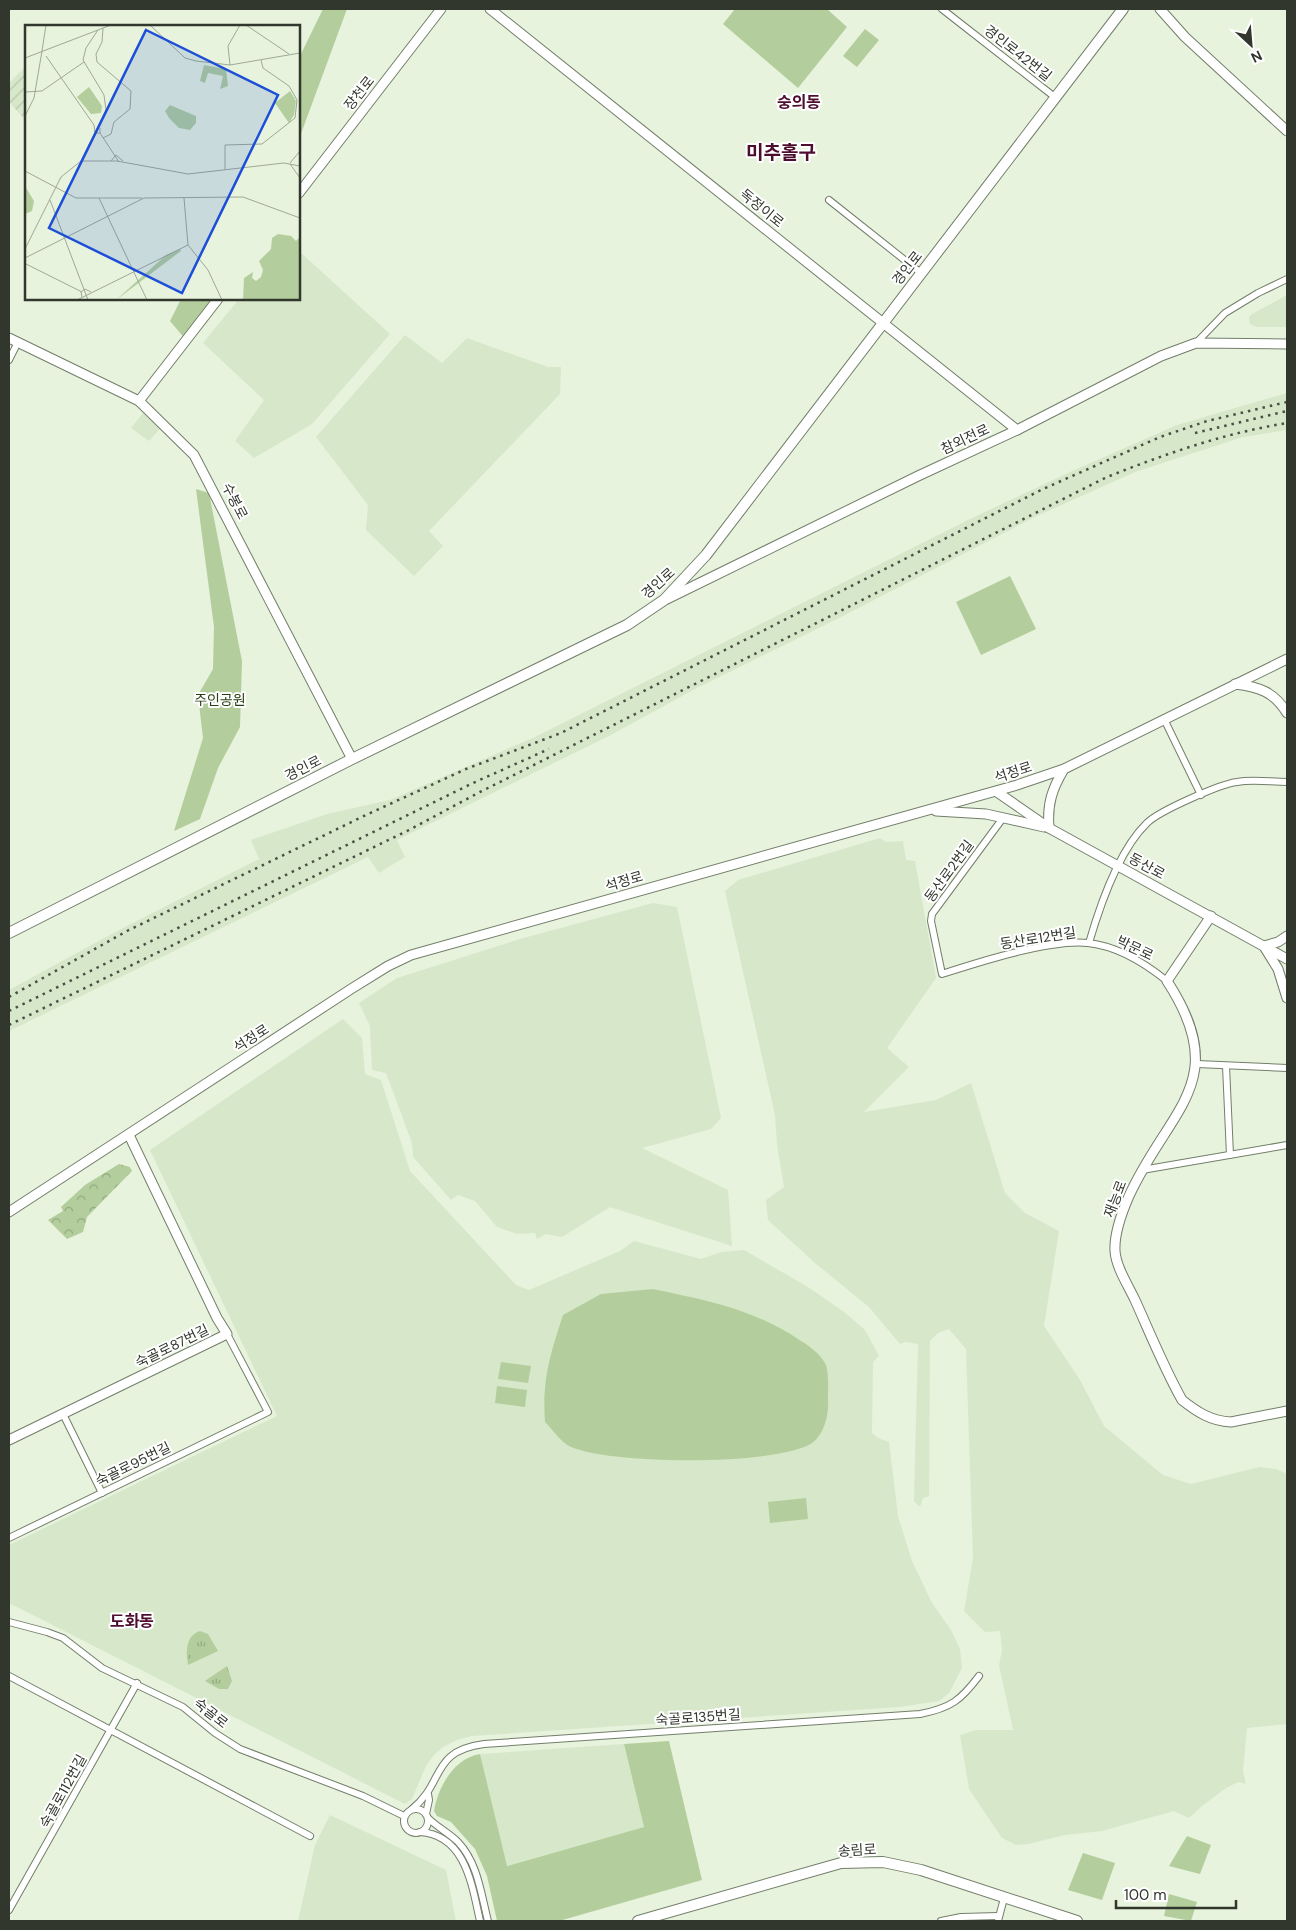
<svg xmlns="http://www.w3.org/2000/svg" width="1296" height="1930" font-family="'DM Sans','Noto Sans KR',sans-serif">
<defs>
<pattern id="industrial-furrows" width="10" height="10" patternUnits="userSpaceOnUse" patternTransform="scale(1.25)"><rect width="10" height="10" fill="#d7e7ca"/><path d="M-1 1l2-2M0 10L10 0M9 11l2-2" fill="none" stroke="#b9c7ae"/></pattern>
<pattern id="grass-tufts" width="24" height="20" patternUnits="userSpaceOnUse" patternTransform="scale(1.25)"><rect width="24" height="20" fill="#b3ce9c"/><path d="M3 7l-1-3M5 7V3M7 7l1-3M15 17l-1-3M17 17v-4M19 17l1-3" fill="none" stroke="#92a880"/></pattern>
<pattern id="forest-crowns" width="20" height="18" patternUnits="userSpaceOnUse" patternTransform="scale(1.25)"><rect width="20" height="18" fill="#b3ce9c"/><path d="M2 6a3 3 0 1 1 6 0M12 15a3 3 0 1 1 6 0" fill="none" stroke="#92a880"/></pattern>
</defs>
<rect width="100%" height="100%" fill="#e7f3dd"/>
<!-- built -->
<g fill="#d7e7ca">
<path d="M299 251 390 334 312 424 254 458 235 441 264 400 203 343 239 299H299Z"/>
<path d="M1287 295V327H1257L1250 324 1249 317 1252 314Z"/>
<path d="M405 335 442 363 467 338 548 367H561L560 394 429 531 443 546 414 576 366 530 368 505 316 437Z"/>
<path d="M1287 393V430L1243 437 1135 472 1037 516 843 616 695 689 609 736 397 840 405 857 379 873 368 857 9 1031V990L119 930 259 859 251 840 327 814 390 800 535 737 970 519 1070 472 1177 425Z"/>
<path d="M143 413 160 429 149 441 131 428Z"/>
<path d="M880 838 886 842 903 841 906 860 915 861 936 978 887 1048 909 1067 864 1112 936 1100 971 1083 1005 1193 1025 1213 1059 1231 1044 1326 1080 1380 1104 1426 1163 1475 1191 1484 1260 1467 1276 1469 1287 1474V1724L1247 1728 1243 1771 1246 1784 1238 1782 1226 1788 1202 1806 1189 1818 1174 1811 1102 1831 1065 1835 1028 1844 1016 1845 1002 1838 969 1789 960 1735 976 1730H1013L999 1665 1002 1650 1000 1631 985 1632 964 1611 973 1558 966 1349 949 1329 938 1333 930 1341 929 1496 923 1498 920 1507 914 1501 918 1344 906 1342 900 1344 869 1307 815 1263 768 1220 766 1200 784 1187 777 1145 775 1115 725 891 738 880Z"/>
<path d="M653 903 677 907 721 1118 711 1129 642 1148 728 1190 732 1246 610 1207 562 1237 546 1234 537 1239 535 1233 517 1234 497 1227 475 1201 458 1195 451 1200 413 1157 412 1143 386 1073 372 1070 370 1026 359 1003 397 978 520 939Z"/>
<path d="M343 1019 362 1038 365 1074 381 1080 410 1171 516 1285 529 1290 620 1251 634 1241 701 1259 721 1252 744 1250 808 1287 844 1312 865 1330 879 1356 873 1362 872 1433 878 1438 889 1442 898 1516 912 1561 932 1603 951 1630 960 1649 962 1668 949 1693 939 1701 900 1707 472 1736 457 1740 443 1747 434 1755 426 1766 412 1799 405 1804 9 1603V1545L277 1416 150 1150Z"/>
<path d="M624 1744 644 1827 506 1866 480 1754Z"/>
<path d="M330 1815 446 1870 456 1921H298L315 1845Z"/>
</g>
<!-- industrial -->
<path fill="url(#industrial-furrows)" d="M26 66V121L9 102V83Z"/>
<!-- grass -->
<g fill="url(#grass-tufts)">
<path d="M200 1631 208 1634 218 1651 188 1665C186 1652 185 1636 200 1631Z"/>
<path d="M227 1666 232 1681 228 1689H219L205 1681Z"/>
</g>
<!-- forest -->
<path fill="url(#forest-crowns)" d="M119 1164 130 1167 132 1171 87 1217 83 1232 67 1239 48 1220 63 1211 61 1207 85 1185Z"/>
<!-- park -->
<g fill="#b3ce9c">
<path d="M323 9H347L299 139V58Z"/>
<path d="M735 9H827L847 27 798 88 723 24Z"/>
<path d="M865 29 879 40 857 67 843 56Z"/>
<path d="M181 299H217L186 340 170 321Z"/>
<path d="M196 489 209 493 242 661 240 727 218 768 200 819 174 831 203 738 198 695 213 669 214 627Z"/>
<path d="M1010 576 1036 629 981 655 956 602Z"/>
<path d="M653 1289C705 1300 753 1309 798 1339 808 1345 821 1354 826 1365 829 1374 828 1389 828 1399 829 1413 825 1434 812 1443 777 1466 607 1465 569 1446 560 1441 552 1429 545 1422 542 1380 550 1355 563 1315L601 1294Z"/>
<path d="M501 1362 531 1366 528 1383 498 1379Z"/>
<path d="M497 1386 527 1390 525 1407 495 1403Z"/>
<path d="M806 1498 808 1519 770 1523 768 1502Z"/>
<path d="M669 1741 702 1880 559 1921H497L487 1876 475 1849 451 1822 437 1816 434 1811C438 1787 454 1758 480 1754L507 1866 644 1827 624 1744Z"/>
<path d="M1187 1836 1211 1845 1200 1874 1169 1866Z"/>
<path d="M1083 1853 1115 1863 1102 1900 1068 1890Z"/>
<path d="M1169 1894 1197 1902 1191 1921 1164 1916Z"/>
</g>
<g fill="none" stroke-linecap="round" stroke-linejoin="round">
<!-- street casing -->
<g stroke="#737e6a" stroke-width="8">
<g id="street">
<path d="M942 9 1056 98"/>
<path d="M829 200 921 273"/>
<path d="M1196 343 1225 313 1258 293 1287 279"/>
<path d="M9 360 18 342"/>
<path d="M1165 721 1201 795"/>
<path d="M1003 818 932 914 931 921 942 974C979 962 1051 939 1088 943 1117 946 1146 964 1167 981"/>
<path d="M1089 943C1100 905 1118 851 1147 823 1159 811 1220 784 1237 782 1253 779 1271 782 1287 782"/>
<path d="M1197 1064 1287 1068"/>
<path d="M1226 1066 1230 1155"/>
<path d="M1142 1170 1287 1145"/>
<path d="M63 1414 102 1493"/>
<path d="M9 1538 268 1412 227 1334"/>
<path d="M9 1622 47 1632 63 1638 102 1668 183 1707 215 1733 240 1749 363 1796 404 1816"/>
<path d="M9 1676 310 1836"/>
<circle cx="416" cy="1821" r="12"/>
<path d="M412 1809C445 1783 430 1751 484 1744L920 1714C951 1708 961 1700 979 1676"/>
<path d="M426 1814 429 1800 428 1794"/>
<path d="M428 1818C437 1827 449 1833 458 1842 478 1863 481 1894 488 1921"/>
<path d="M420 1832C466 1835 472 1886 480 1921"/>
<path d="M9 1910 137 1683"/>
<path d="M941 1921 961 1917 999 1916"/>
<path d="M998 1921 1004 1898"/>
</g>
</g>
<!-- secondary casing -->
<g stroke="#737e6a" stroke-width="11">
<g id="secondary">
<path d="M490 9 1017 430"/>
<path d="M1160 9 1185 37 1287 131"/>
<path d="M299 193 441 9"/>
<path d="M9 338 139 401 194 455 352 759"/>
<path d="M139 401 218 299"/>
<path d="M667 599 918 476 1017 430 1161 356 1196 343 1287 344"/>
<path d="M1235 684C1260 687 1274 692 1287 713"/>
<path d="M997 792 1049 828 1287 959"/>
<path d="M936 811 986 814 1044 827"/>
<path d="M1049 828C1047 804 1052 789 1064 769"/>
<path d="M1211 916 1167 981C1233 1082 1169 1108 1129 1196 1122 1212 1114 1233 1115 1251 1116 1267 1128 1285 1135 1300 1150 1333 1164 1368 1182 1400 1197 1412 1211 1421 1231 1422L1287 1411"/>
<path d="M1264 946 1278 942 1287 936"/>
<path d="M1265 948 1278 969 1287 998"/>
<path d="M9 1212 351 989 388 966 411 955 1017 785 1064 769 1287 659"/>
<path d="M9 1440 227 1334 217 1318 129 1135"/>
</g>
</g>
<!-- primary casing -->
<g stroke="#737e6a" stroke-width="12">
<g id="primary">
<path d="M9 933 352 759 627 625 664 600 706 555 1123 9"/>
<path d="M638 1921 841 1863 883 1862 921 1870 1077 1921"/>
</g>
</g>
<!-- street -->
<use href="#street" stroke="#fff" stroke-width="6"/>
<!-- secondary -->
<use href="#secondary" stroke="#fff" stroke-width="9"/>
<!-- primary -->
<use href="#primary" stroke="#fff" stroke-width="10"/>
<!-- rail -->
<g stroke="#4a5045" stroke-width="2.5" stroke-dasharray="2.5 5" stroke-linecap="butt">
<path d="M1195 433 1287 411"/>
<path d="M9 997 127 931 366 815 466 769 561 733 1043 489 1160 437 1207 421 1287 402"/>
<path d="M9 1011 473 783 549 749"/>
<path d="M9 1025 409 830 478 793 1107 477C1165 454 1225 433 1287 423"/>
</g>
</g>
<g text-anchor="middle" dominant-baseline="central" stroke-width="4" stroke-linejoin="round" paint-order="stroke">
<!-- street labels -->
<g font-size="14" fill="#32372e" stroke="#fff">
<text transform="translate(1018 53) rotate(38)">경인로42번길</text>
<text transform="translate(359 93) rotate(-52)">장천로</text>
<text transform="translate(762 208) rotate(39)">독정이로</text>
<text transform="translate(907 268) rotate(-52)">경인로</text>
<text transform="translate(965 439) rotate(-25)">참외전로</text>
<text transform="translate(235 501) rotate(63)">수봉로</text>
<text transform="translate(658 583) rotate(-42)">경인로</text>
<text transform="translate(303 768) rotate(-27)">경인로</text>
<text transform="translate(1013 772) rotate(-18)">석정로</text>
<text transform="translate(1147 866) rotate(28)">동산로</text>
<text transform="translate(949 871) rotate(-54)">동산로2번길</text>
<text transform="translate(624 881) rotate(-16)">석정로</text>
<text transform="translate(1038 938) rotate(-9)">동산로12번길</text>
<text transform="translate(1135 948) rotate(25)">박문로</text>
<text transform="translate(251 1038) rotate(-33)">석정로</text>
<text transform="translate(1115 1199) rotate(-69)">재능로</text>
<text transform="translate(172 1346) rotate(-26)">숙골로87번길</text>
<text transform="translate(133 1464) rotate(-26)">숙골로95번길</text>
<text transform="translate(211 1713) rotate(38)">숙골로</text>
<text transform="translate(698 1717) rotate(-4)">숙골로135번길</text>
<text transform="translate(63 1791) rotate(-61)">숙골로112번길</text>
<text transform="translate(857 1850) rotate(-3)">송림로</text>
</g>
<!-- park labels -->
<g font-size="14" fill="#2a3f13" stroke="#fff">
<text x="220" y="700">주인공원</text>
</g>
<!-- quarter labels -->
<g font-size="16" font-weight="bold" fill="#4d0d2e" stroke="#fff">
<text x="799" y="102">숭의동</text>
<text x="132" y="1621">도화동</text>
</g>
<!-- district labels -->
<g font-size="19" font-weight="bold" fill="#4d0d2e" stroke="#fff">
<text x="781" y="152">미추홀구</text>
</g>
</g>
<!-- overview -->
<g transform="translate(25 25)">
<rect width="275" height="275" fill="#e7f3dd"/>
<path d="M253 209 266 211 271 216 275 212V274L218 275 219 253 228 247 227 253 231 256 236 252 238 245 234 236 246 224 247 213Z" fill="#b3ce9c"/>
<path d="M179 40 201 44 203 61 195 64 198 51 183 48 180 58 175 56ZM64 62 77 81 76 88 66 89 52 72ZM265 66 271 76 269 90 264 98 250 78ZM145 80 171 91V98L165 105 154 103 144 93 140 86ZM0 161 9 176 7 186 0 189ZM155 224 156 226 91 275 141 230Z" fill="#b3ce9c"/>
<path fill="none" stroke="#9fa897" stroke-width="1" d="M125 0 160 33 171 36 205 40 275 28M221 0 264 29M78 3 77 17 71 29 72 37 106 66 105 84 89 97 86 109 78 113M17 26 21 0M21 31 69 100M0 33 86 0M205 40 203 21 215 0M0 67 17 66 59 37M0 91 9 73 17 26M69 100 70 108H75V103M75 108 94 137M56 136 81 85 79 70 58 35 61 23 73 5M86 136 91 130 98 136M265 138 275 126M265 139 275 153M200 145V120L237 119 270 93 272 75 264 61 238 43 236 35M0 146 51 173H117M74 173 122 275M159 173 163 220 183 245 197 275M25 175 63 275M0 224 36 152 56 136H92L163 149 259 138 275 141M0 233 119 173 218 172 275 193M1 239 57 267M57 272 56 267 60 264 66 267M52 275 163 220"/>
<path fill="#1d4ed8" fill-opacity="0.15" stroke="#1d4ed8" stroke-width="2.5" d="M121 5 253 70 157 268 24 203Z"/>
<rect width="275" height="275" fill="none" stroke="#32372e" stroke-width="2.5"/>
</g>
<!-- border -->
<rect width="1296" height="1930" fill="none" stroke="#32372e" stroke-width="20"/>
<!-- north arrow -->
<g transform="translate(1251 45) rotate(154)" stroke="#ffffff" stroke-width="4" paint-order="stroke">
<path d="M0-4L9 19L0 12L-9 19Z" fill="#32372e"/>
<text y="-8" font-size="14" font-weight="bold" text-anchor="middle" fill="#32372e">N</text>
</g>
<!-- scale -->
<path d="M1116 1900v8h120v-8" fill="none" stroke="#32372e" stroke-width="2.5"/>
<text x="1124" y="1900" font-size="15" fill="#32372e" stroke="#ffffff" stroke-width="4" paint-order="stroke">100 m</text>
</svg>
